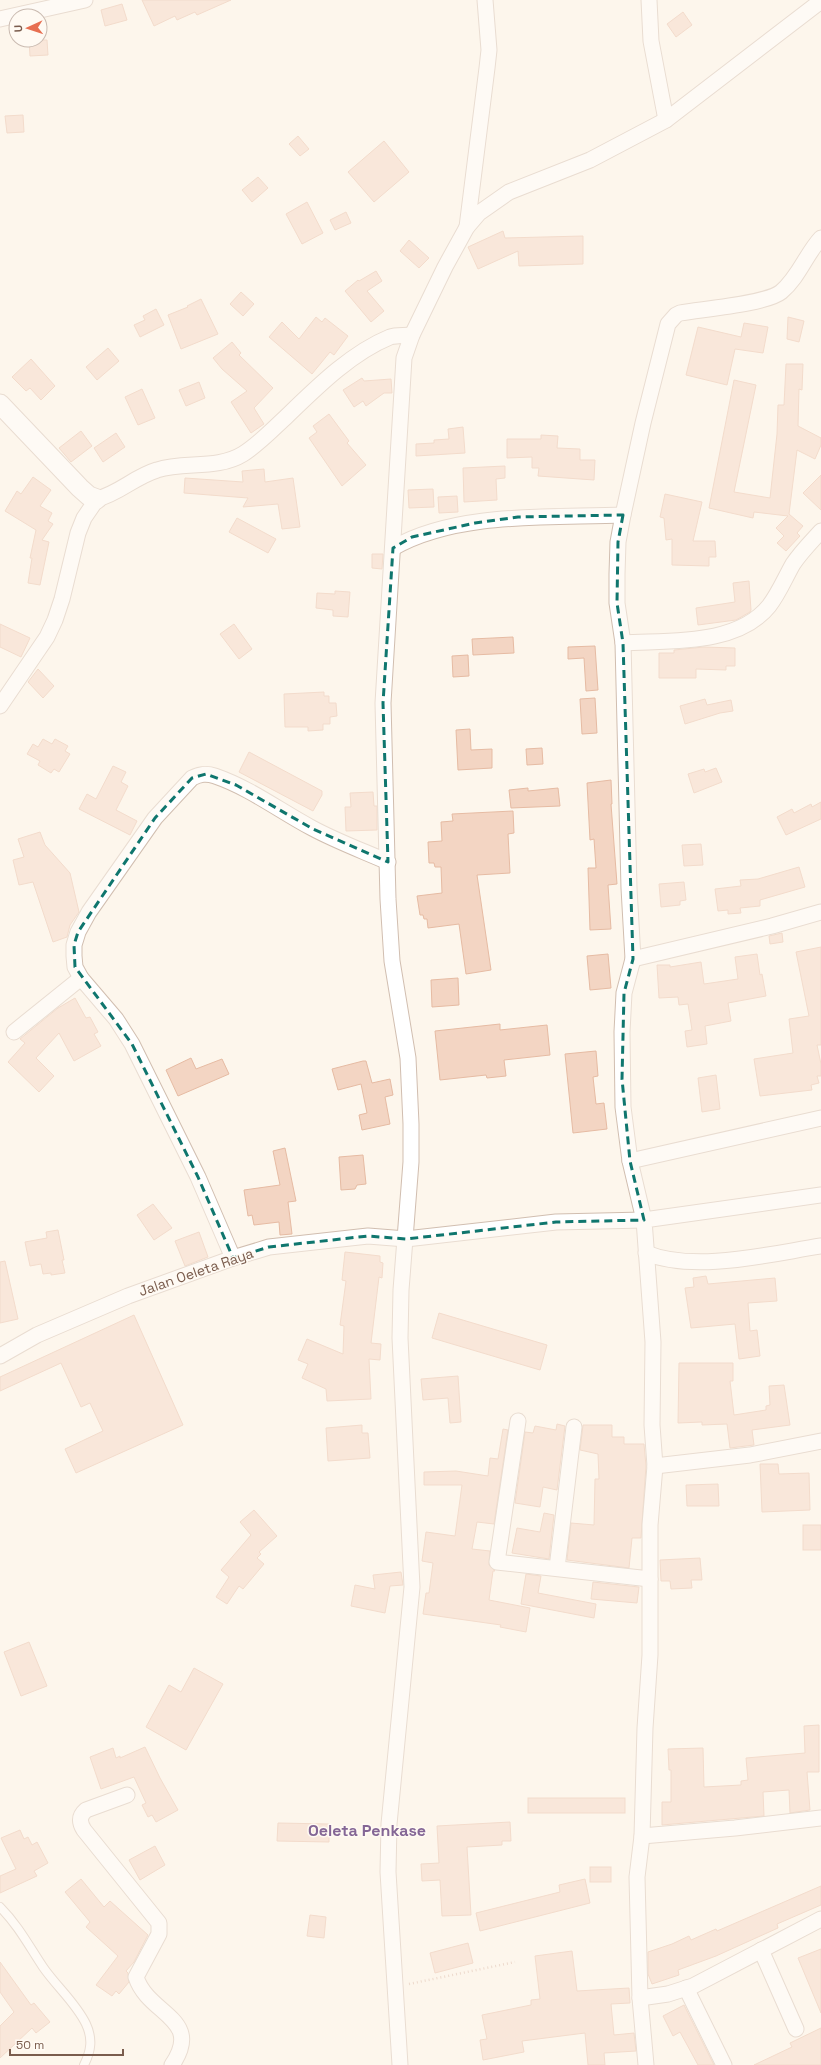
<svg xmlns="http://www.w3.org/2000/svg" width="821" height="2065" font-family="'Space Grotesk',sans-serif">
<rect width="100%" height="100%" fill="#fdf6ec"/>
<!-- building -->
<g fill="#f3d5c3" stroke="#e6bba3">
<path d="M142 0H231L197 15 195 12 177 20 175 16 154 26Z"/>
<path d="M122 4 127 20 105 26 101 10Z"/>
<path d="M683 12 692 25 676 37 667 24Z"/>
<path d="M29 40H47L48 55 30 56Z"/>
<path d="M23 115 24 132 7 133 5 116Z"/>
<path d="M298 136 309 149 300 156 289 144Z"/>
<path d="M384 141 409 172 374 202 348 172Z"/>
<path d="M258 177 268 188 252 202 242 190Z"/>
<path d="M307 202 323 233 302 244 286 214Z"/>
<path d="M346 212 351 223 335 230 330 220Z"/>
<path d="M503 231 505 238 583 236V264L519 266 518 251 478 269 468 247Z"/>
<path d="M409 240 429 258 419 268 400 251Z"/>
<path d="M376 271 382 281 367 291 384 311 371 322 345 291 358 280 359 281Z"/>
<path d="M241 292 254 304 243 316 230 304Z"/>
<path d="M201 299 218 334 181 349 168 315 188 307 187 306Z"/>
<path d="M156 309 164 325 140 337 134 325 145 320 143 316Z"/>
<path d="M316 317 322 322 325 318 348 336 334 355 330 352 312 374 269 337 282 322 299 339Z"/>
<path d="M788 317 804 321 799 342 787 339Z"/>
<path d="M744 323 768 327 763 353 735 349 727 385 686 375 698 327 741 337Z"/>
<path d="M232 342 241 353 239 355 273 388 254 408 264 424 251 433 231 402 247 391 222 369 213 358Z"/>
<path d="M108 348 119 361 97 380 86 367Z"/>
<path d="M31 359 55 386 41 400 30 388 26 391 12 377Z"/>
<path d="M786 364H803L802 390 799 389 798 426 821 438V445L815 459 797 450 789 514 803 526 797 533 800 536 786 551 777 543 784 536 776 528 788 516 754 512 753 518 709 508 734 380 756 385 734 492 770 498 777 434 778 405H784Z"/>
<path d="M362 378 364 381 391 379 392 393H384L366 406 363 401 354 407 343 390Z"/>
<path d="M199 382 205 398 186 406 179 390Z"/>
<path d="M142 389 155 418 138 425 125 397Z"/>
<path d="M329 414 349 441 347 443 366 465 342 486 309 438 317 432 313 426Z"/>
<path d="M463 427 465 453 416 456V444L434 443V440L449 439 448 429Z"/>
<path d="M81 431 92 446 71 462 59 448Z"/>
<path d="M116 433 125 447 103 462 94 448Z"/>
<path d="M541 435 558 436 557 448 580 449V460H595L594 480 538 476 539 468H532V457L507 458V439H541Z"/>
<path d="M505 466V478L496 479 497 500 464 502 463 468Z"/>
<path d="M264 469 265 482 293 478 300 527 282 529 278 504 243 507 248 498 184 493 185 478 243 482 242 471Z"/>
<path d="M821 475V510L803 493Z"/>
<path d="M33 477 51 490 40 506 52 513 48 521 53 524 42 540 49 542 40 585 28 583 32 558H30L36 530 5 511 17 491 21 494Z"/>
<path d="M433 489 434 507 409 508 408 490Z"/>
<path d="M665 494 702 502 693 541H715L716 557H709V566L672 565V539L666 540 664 518 660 517Z"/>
<path d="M457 496 458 512 439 513 438 497Z"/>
<path d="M237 518 276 539 268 553 229 532Z"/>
<path d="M372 554H383L382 569 372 568Z"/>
<path d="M749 581 751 610 750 612 736 620 698 625 696 608 735 602 733 583Z"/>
<path d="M335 591 350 592 348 617 333 616V610L316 608 317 593 335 594Z"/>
<path d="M0 624 30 638 21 657 0 647Z"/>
<path d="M234 624 252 649 239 659 220 634Z"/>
<path d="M513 637 514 653 473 655 472 639Z"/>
<path d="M595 646 598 690 586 691 584 658 568 659V647Z"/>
<path d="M704 647 735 648V666H726V670L696 669V678H659V653H674V650Z"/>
<path d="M468 655 469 676 453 677 452 656Z"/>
<path d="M38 669 54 686 43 698 28 682Z"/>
<path d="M324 692V696H329V703H336L337 716 330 717V724H323V730L308 731V727H285L284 694Z"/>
<path d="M595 698 597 733 582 734 580 699Z"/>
<path d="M705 699 707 705 731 700 733 711 720 713 685 724 680 706Z"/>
<path d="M470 729 471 750 492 749V768L458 770 456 730Z"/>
<path d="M43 739 52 744 55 739 68 746 65 751 70 754 59 772 54 769 51 773 38 765 40 761 27 754 33 744 38 747Z"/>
<path d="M542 748 543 764 527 765 526 749Z"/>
<path d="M249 752 322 791V795L313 811 239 772Z"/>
<path d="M113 766 126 772 121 782 128 786 116 810 137 821 130 835 79 809 87 794 96 799Z"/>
<path d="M716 768 722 782 694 793 688 774 704 769 705 772Z"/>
<path d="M611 780 612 804H611L617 884 608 885 611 929 590 930 588 868H596L594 839 590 840 587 783Z"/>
<path d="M528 788V791L558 788 560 806 511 808 509 790Z"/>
<path d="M373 792 374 806H377V830L346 831 345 807H351L350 793Z"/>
<path d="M821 802V819L786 835 777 817 792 809 794 813 811 804 812 807Z"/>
<path d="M513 811 514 833 508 834 510 873 477 875 491 970 466 974 459 924 428 928 427 919H424L423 915H420L417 896 442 893 441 867H435L434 863H429L428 842 442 841 441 822 453 821 452 814Z"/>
<path d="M40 832 45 845 70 873 79 912 70 925 67 937 53 942 33 882 19 885 13 860 24 857 18 839Z"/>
<path d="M701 844 703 865 684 866 682 845Z"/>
<path d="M799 867 805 887 760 900V906L740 908 741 913 728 914V910L718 911 715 889 741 886 740 880 758 879Z"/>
<path d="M684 882 686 900 680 901V905L661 907 659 884Z"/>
<path d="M782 933 783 942 770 944 769 936Z"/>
<path d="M821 947V1045H817L821 1064V1076H817L819 1083 811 1085 812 1090 760 1096 754 1059 793 1053 789 1019 809 1016 796 952Z"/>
<path d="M608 954 611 988 590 990 587 956Z"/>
<path d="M757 954 760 975 762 974 766 996 728 1003 731 1021 705 1026 707 1044 687 1047 685 1031 692 1030 688 1004 679 1005 678 997 659 998 657 965H670V967L701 962 704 984 738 979 735 957Z"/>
<path d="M458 978 459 1005 432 1007 431 980Z"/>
<path d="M75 998 86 1018 90 1017 98 1032 94 1034 101 1046 74 1061 59 1033 36 1058 54 1076 39 1092 8 1062 25 1043 20 1039 58 1008Z"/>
<path d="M500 1024V1030L547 1025 550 1055 504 1060 506 1076 487 1078 486 1075 440 1080 435 1031Z"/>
<path d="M596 1051 598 1076 593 1077 596 1104 604 1103 607 1129 573 1133 565 1054Z"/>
<path d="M191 1058 196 1069 222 1059 229 1074 178 1096 166 1070Z"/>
<path d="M363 1061H366L372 1083 390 1079 393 1095 385 1097 390 1124 362 1130 359 1115 367 1113 361 1084 338 1090 332 1069Z"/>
<path d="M716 1075 720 1109 702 1112 698 1078Z"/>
<path d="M285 1148 296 1201 288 1202 292 1234 280 1235 279 1222 254 1225 252 1215 248 1216 244 1190 280 1185 273 1151Z"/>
<path d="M363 1155 366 1184 357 1185 355 1189 341 1190 339 1157Z"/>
<path d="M153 1204 172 1228 154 1240 137 1215Z"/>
<path d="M58 1230 64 1260H62L65 1273 51 1275V1273L43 1274 41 1264 30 1266 25 1242 47 1238 46 1232Z"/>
<path d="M199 1232 208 1257 185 1266 175 1241Z"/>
<path d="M345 1252 380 1256V1262L383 1263 382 1278 379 1277 371 1343 381 1344 380 1360 369 1359 371 1399 327 1401 326 1389 302 1378 308 1364 298 1360 307 1339 343 1354 344 1326 340 1325 346 1281 342 1280Z"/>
<path d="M5 1261 18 1319 0 1323V1262Z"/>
<path d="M706 1276 708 1284 775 1278 777 1301 748 1303 750 1331 757 1330 760 1356 739 1359 735 1324 691 1328 685 1288 694 1287 693 1278Z"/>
<path d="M439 1313 547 1345 540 1370 432 1338Z"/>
<path d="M134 1315 183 1425 76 1473 65 1449 103 1431 90 1403 81 1407 61 1363 0 1391V1377Z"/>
<path d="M679 1363H733V1381H730L734 1415 766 1410V1406L770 1405 769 1386 784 1385 790 1425 752 1430 754 1445 730 1448 727 1424 702 1425V1422L678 1423Z"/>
<path d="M458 1376 461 1422 450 1423 448 1398 423 1400 421 1379Z"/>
<path d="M557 1424 565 1426 557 1490 543 1487 540 1507 515 1503 525 1432 533 1433 535 1426 556 1430Z"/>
<path d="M362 1425V1433H368L370 1458 328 1461 326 1428Z"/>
<path d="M583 1425H612V1437H624V1444H644L646 1466 641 1538H632L629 1568 567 1560 571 1523 594 1525 595 1479H599L598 1454 580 1450Z"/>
<path d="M503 1429 508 1430 494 1524 477 1522 472 1549 490 1551 489 1565 495 1571H493L489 1600 530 1608 526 1632 500 1627 501 1625 423 1614 426 1593H429L433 1563 422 1561 426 1532 455 1536 462 1485H424V1472L456 1471 488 1476 490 1458 498 1459Z"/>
<path d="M760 1464H778L779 1474 809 1473 810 1510 762 1512Z"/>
<path d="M718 1484 719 1506H687L686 1485Z"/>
<path d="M254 1510 277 1536 259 1552 261 1554 257 1558 264 1564 243 1589 239 1586 227 1604 216 1597 229 1577 221 1570 251 1535 240 1522Z"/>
<path d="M544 1513 554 1515 549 1559 512 1553 517 1528 540 1532Z"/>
<rect x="803" y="1525" width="18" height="25"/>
<path d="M700 1558 702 1580H691L692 1588 671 1589 670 1581H661L660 1560Z"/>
<path d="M401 1572 403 1585 390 1586 385 1613 351 1606 355 1585 375 1589 373 1575Z"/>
<path d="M526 1574 541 1576 538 1593 596 1604 594 1618 521 1604Z"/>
<path d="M593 1582 639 1587 637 1603 591 1599Z"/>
<path d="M29 1642 47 1686 21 1696 4 1652Z"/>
<path d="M194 1668 223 1684 186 1750 146 1727 169 1685 181 1692Z"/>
<path d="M819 1725V1772H807L810 1810 790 1813 789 1790 763 1792 764 1816 662 1825V1802H671V1770H669L668 1749 703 1748 704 1787 741 1785V1781L748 1780 746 1758 805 1753 804 1726Z"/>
<path d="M145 1747 160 1778 178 1810 156 1822 152 1815 148 1817 142 1805 146 1803 134 1777 101 1789 90 1757 113 1748 116 1758 120 1756V1758Z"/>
<rect x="528" y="1798" width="97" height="15"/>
<path d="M510 1822 511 1841H502V1845L467 1847 471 1915 442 1916 440 1880 422 1881 421 1864 439 1863 437 1826Z"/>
<path d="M278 1823 329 1824V1842L277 1841Z"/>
<path d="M20 1830 24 1839 28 1837 32 1845 37 1842 48 1863 34 1871 37 1876 0 1893V1876L16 1869 1 1838Z"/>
<path d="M155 1846 165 1865 140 1880 129 1860Z"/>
<rect x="590" y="1867" width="21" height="15"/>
<path d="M81 1879 104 1907 110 1901 148 1935 134 1962 126 1971 128 1973 129 1982 119 1994 116 1991 112 1996 96 1985 118 1956 86 1927 90 1922 65 1892Z"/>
<path d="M585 1879 590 1903 480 1931 476 1913 560 1892 559 1885Z"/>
<path d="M821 1886V1905L777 1924 778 1928 716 1956 678 1970 679 1975 652 1984 648 1974V1952L672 1944 689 1936 691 1940 716 1929 717 1931Z"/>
<path d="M310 1915 326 1917 324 1938 307 1936Z"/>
<path d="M468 1943 473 1963 435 1973 430 1953Z"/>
<path d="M821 1949V2013L798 1958Z"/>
<path d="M572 1951 577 1991 629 1988 630 2003 611 2004 614 2035 634 2033 636 2051 604 2053 605 2065H588L585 2033 522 2041 524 2052 483 2060 480 2040 487 2039 482 2015 531 2005V2000L540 1999 535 1956Z"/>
<path d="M0 1962 31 2005 34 2003 50 2022 36 2033 32 2028 0 2058V2026L14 2012 0 1992Z"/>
<path d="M684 2005 714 2065H698L680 2032 673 2036 663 2016Z"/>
<path d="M821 2028V2065H754L792 2047 790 2043Z"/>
</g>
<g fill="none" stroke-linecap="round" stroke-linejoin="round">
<!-- service casing -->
<g stroke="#d1beb0" stroke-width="10">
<path id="service" d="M0 1907C18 1925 29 1946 43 1967 56 1986 76 2003 86 2024 93 2039 91 2051 84 2065"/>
</g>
<!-- minor casing -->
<g stroke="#d1beb0" stroke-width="17">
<g id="minor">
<path d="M649 0 651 41 666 120"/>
<path d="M0 19 85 0"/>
<path d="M467 227 487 68 489 50 485 0"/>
<path d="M393 548C457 511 551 518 623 515"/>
<path d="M623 643C669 640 737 646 769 606 779 593 785 578 793 564 801 552 811 542 821 531"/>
<path d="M0 706 47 637 55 620 62 599 78 533 84 518 97 499C120 493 134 477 157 470 184 461 217 470 243 454 259 444 273 429 287 416 317 387 351 353 390 337 396 335 405 336 412 335"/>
<path d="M633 959 772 926 821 912"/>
<path d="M14 1032 81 978"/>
<path d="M630 1161 821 1118"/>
<path d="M646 1253C695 1273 769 1254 821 1246"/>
<path d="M233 1258 198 1177 132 1044 116 1019 81 978 75 967 74 956V945L78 932 89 912 155 818 192 778C200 774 206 773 215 776 250 788 280 811 312 828 336 841 363 851 388 862"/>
<path d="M0 1356 37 1335 128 1296 233 1258 269 1247 368 1236 406 1239 556 1222 644 1220 630 1161 623 1107 622 1032 624 993 633 959 629 888 623 643 617 603V574L618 542 623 515 643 423 668 324 676 315 680 313C702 309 766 304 781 292 799 277 806 254 821 238"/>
<path d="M518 1421 497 1562 650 1579"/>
<path d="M655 1466 750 1455 821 1441"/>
<path d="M557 1568 574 1427"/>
<path d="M127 1795 86 1810C79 1816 79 1822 84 1830L159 1923V1934L136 1977C148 2015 204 2018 172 2065"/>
<path d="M642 1836 735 1828 821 1818"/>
<path d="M761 1950 796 2029"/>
<path d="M686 1988 724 2065"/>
<path d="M640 1998 668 1994 693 1986 821 1919"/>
<path d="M400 2065 388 1872 389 1824 412 1587 400 1338 401 1290 411 1162V1124L408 1058 392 961 388 899 383 703 404 358 412 335 445 267 467 227 479 213 509 192 590 160 666 120 821 1"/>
<path d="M646 2065 640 1998 637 1877 642 1836 645 1728 650 1655V1525L655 1466 652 1425 653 1342 644 1220 821 1195"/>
</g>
</g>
<!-- tertiary casing -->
<g stroke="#d1beb0" stroke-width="21">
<path id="tertiary" d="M0 404 80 488 89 496 97 499"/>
</g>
<!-- path -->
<path stroke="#d9b8a5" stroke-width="2.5" stroke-dasharray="1 3" stroke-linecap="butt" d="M409 1984 515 1962"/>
<!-- service -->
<use href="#service" stroke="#fff" stroke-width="8"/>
<!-- minor -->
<use href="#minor" stroke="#fff" stroke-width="15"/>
<!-- tertiary -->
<use href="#tertiary" stroke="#fff" stroke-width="19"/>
</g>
<!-- marked area -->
<path d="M0 0H821V2065H0ZM623 515 618 542 617 603 623 643 633 959 624 993 622 1079 630 1161 644 1220 556 1222 406 1239 368 1236 269 1247 233 1258 198 1177 132 1044 75 967 74 945 78 932 155 818 192 778 206 774 236 785 313 829 388 862 383 703 393 548 412 537 475 523 518 517Z" fill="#fdf6ec" fill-opacity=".55" fill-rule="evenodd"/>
<path fill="none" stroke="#0f766e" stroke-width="3" stroke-dasharray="8 5" stroke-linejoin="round" d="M623 515 618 542 617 603 623 643 633 959 624 993 622 1079 630 1161 644 1220 556 1222 406 1239 368 1236 269 1247 233 1258 198 1177 132 1044 75 967 74 945 78 932 155 818 192 778 206 774 236 785 313 829 388 862 383 703 393 548 412 537 475 523 518 517Z"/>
<g text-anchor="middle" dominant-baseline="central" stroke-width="3" stroke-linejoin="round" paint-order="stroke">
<!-- street labels -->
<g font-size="14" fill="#7a5c4d" stroke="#fffaf3">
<text transform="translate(196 1272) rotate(-19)">Jalan Oeleta Raya</text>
</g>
<!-- quarter labels -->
<g font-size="16" font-weight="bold" fill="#846695" stroke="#fffaf3">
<text x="367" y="1830">Oeleta Penkase</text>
</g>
</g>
<!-- north arrow -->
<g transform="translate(28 28) rotate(267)"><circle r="19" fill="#fffaf3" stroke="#cabbb1"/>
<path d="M0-3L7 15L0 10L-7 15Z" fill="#e76f51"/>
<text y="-6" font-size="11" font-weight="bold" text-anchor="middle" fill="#7a5c4d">U</text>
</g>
<!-- scale -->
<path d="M10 2049v6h113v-6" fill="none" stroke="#7a5c4d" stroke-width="2"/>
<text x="16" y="2049" font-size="12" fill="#7a5c4d" stroke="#fffaf3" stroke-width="3" paint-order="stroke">50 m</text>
</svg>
